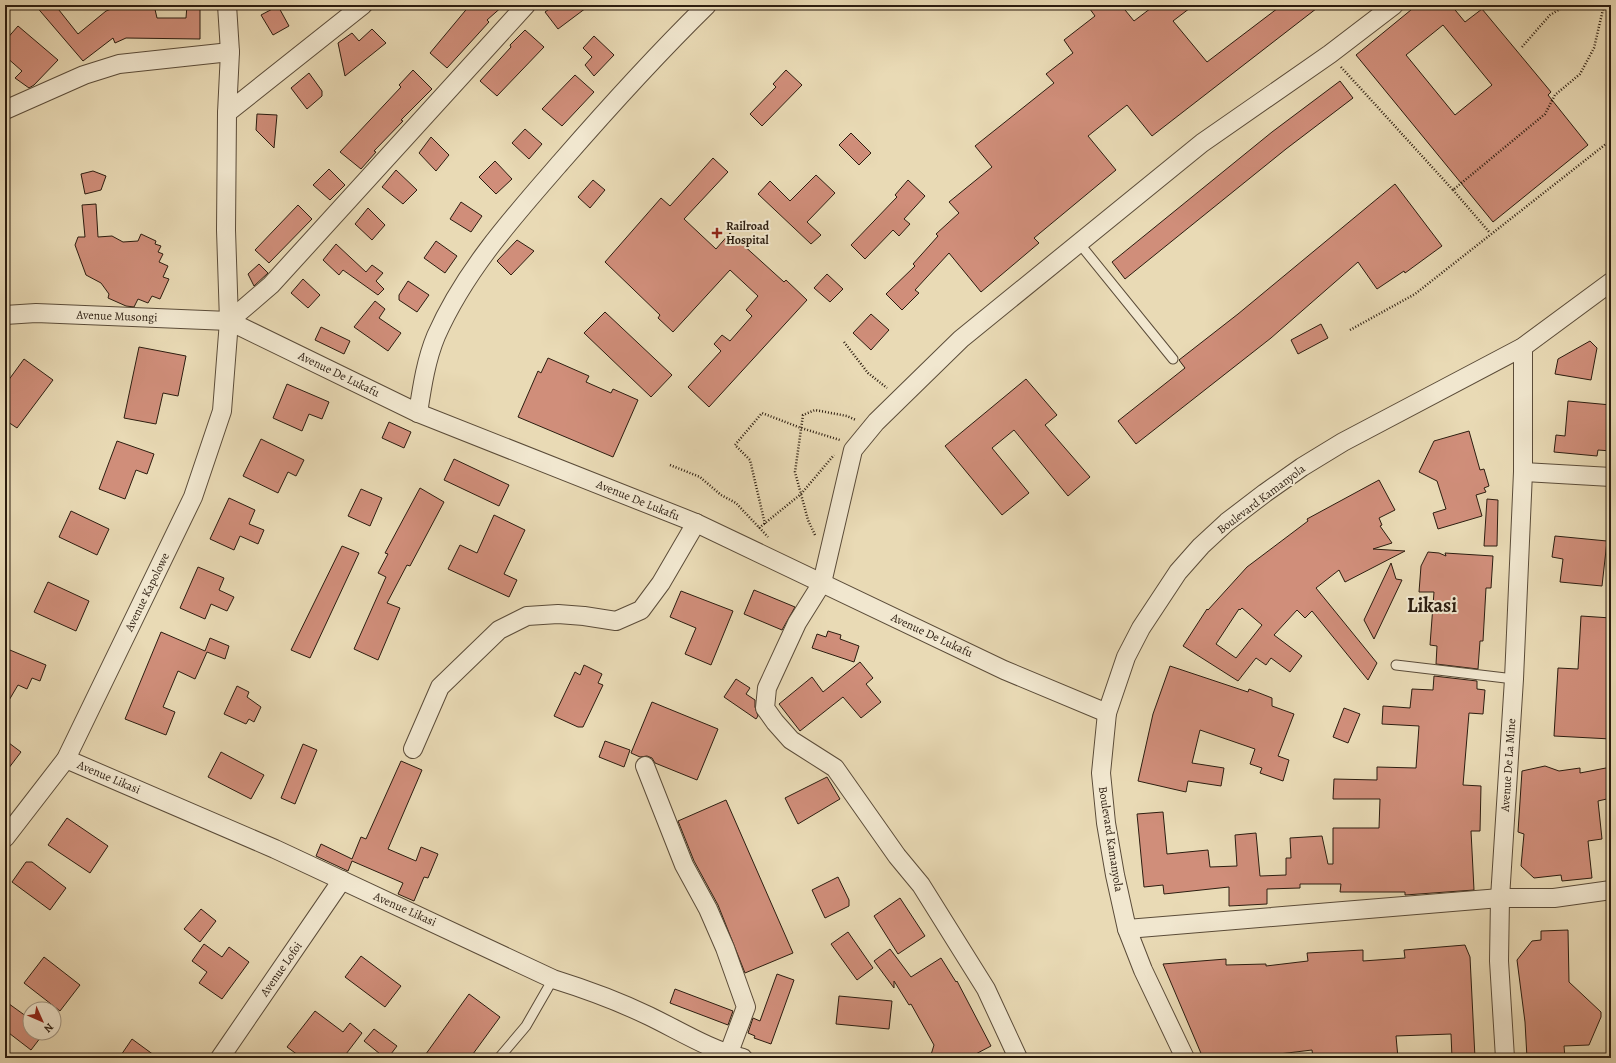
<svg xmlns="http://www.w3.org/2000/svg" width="1616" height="1063" font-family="Alegreya,serif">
<rect width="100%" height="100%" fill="#e9dab5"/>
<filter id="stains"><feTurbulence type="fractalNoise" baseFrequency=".005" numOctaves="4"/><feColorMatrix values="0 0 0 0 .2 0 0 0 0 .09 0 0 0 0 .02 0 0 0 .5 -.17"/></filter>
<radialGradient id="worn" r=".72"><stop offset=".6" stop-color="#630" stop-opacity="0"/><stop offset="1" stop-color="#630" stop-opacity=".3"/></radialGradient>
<!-- building -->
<g fill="#d08e7a" stroke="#2c1d10" fill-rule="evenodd">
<path d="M35 5H55L78 34 106 11 122 5H154L157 18H186L187 5H200V39L126 38 115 43 113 38 83 61Z"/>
<path d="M470 5H504L487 20 489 22 447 68 430 53Z"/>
<path d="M555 5H590L558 29 545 12Z"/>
<path d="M1087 5H1121L1134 21 1155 5H1194L1173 21 1207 62 1282 5H1321L1152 136 1127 105 1088 136 1116 170 1034 238 1039 243 981 292 949 253 915 290 919 293 902 310 886 294 915 266 913 264 938 236 936 234 959 213 949 202 992 167 975 146 1054 83 1046 74 1073 53 1064 40 1095 16Z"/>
<path d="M1417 5H1451L1465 22 1482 9 1551 92 1548 95 1588 145 1493 222 1356 55ZM1443 25 1492 85 1455 115 1406 55Z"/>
<path d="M278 6 289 26 273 35 261 15Z"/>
<path d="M18 26 58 60 34 85 29 88 15 78 22 71 5 56V41Z"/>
<path d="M372 29 386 43 345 76 338 43 352 33 359 41Z"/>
<path d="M525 30 544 47 497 96 480 81 511 47 510 45Z"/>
<path d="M594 36 614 55 594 76 585 65 592 57 583 48Z"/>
<path d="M413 70 432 89 401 120 403 121 374 151 376 152 361 169 340 152 401 87 399 85Z"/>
<path d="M786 70 802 85 762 126 750 114 776 87 773 84Z"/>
<path d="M309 73 322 91V96L307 109 291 88Z"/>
<path d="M575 75 594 92 562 126 542 109Z"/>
<path d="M1340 81 1353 98 1286 149 1125 279 1112 262 1272 132Z"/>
<path d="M257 114 277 115 274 148 256 130Z"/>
<path d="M525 129 542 144 529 159 512 143Z"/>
<path d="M851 133 871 153 859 165 839 145Z"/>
<path d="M431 137 449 155 436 171 419 153Z"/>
<path d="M713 158 728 172 684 219 716 249 730 233 784 282 786 280 807 300 709 407 688 387 721 351 714 344 722 335 730 341 752 316 746 310 758 296 730 270 673 332 658 318 660 315 605 262 661 198 670 206Z"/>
<path d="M495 161 512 179 496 194 479 177Z"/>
<path d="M329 169 345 185 330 200 313 185Z"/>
<path d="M396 170 417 190 403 204 382 187Z"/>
<path d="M93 171 106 176 101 190 85 194 81 174Z"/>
<path d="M816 175 835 193 807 222 821 235 811 244 758 194 770 181 790 201Z"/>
<path d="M593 180 605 190 590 208 578 197Z"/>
<path d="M908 180 925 196 904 219 910 224 899 236 893 230 865 259 851 245 897 197 895 195Z"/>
<path d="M1395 184 1442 246 1405 273 1404 271 1377 289 1358 262 1271 338 1136 444 1118 421 1185 368 1179 360 1238 314Z"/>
<path d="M461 202 482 216 471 232 450 219Z"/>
<path d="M96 204 98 237 112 236 123 242 138 241 141 234 156 241 155 244 161 246 158 252 163 254 159 262 168 266 163 277 169 279 160 299 152 296 148 303 138 299 134 307 126 306 108 298 109 294 101 283 86 275 75 245 78 237H85L82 205Z"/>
<path d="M298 205 312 219 269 263 255 250Z"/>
<path d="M368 208 385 225 372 240 355 224Z"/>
<path d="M517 240 534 251 511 275 497 261Z"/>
<path d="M436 241 457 256 445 273 424 258Z"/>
<path d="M336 244 366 272 372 265 383 273 376 281 384 289 378 295 343 270 339 275 323 260Z"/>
<path d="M259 264 268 273 254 286 248 274Z"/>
<path d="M827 274 843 289 830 302 814 288Z"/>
<path d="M303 279 320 295 308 308 291 293Z"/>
<path d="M408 281 429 295 417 312 399 300V295Z"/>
<path d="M375 301 385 309 379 318 401 333 388 351 354 327Z"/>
<path d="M605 312 672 375 651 397 584 333Z"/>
<path d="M871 314 889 330 871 350 853 333Z"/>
<path d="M1321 324 1328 338 1298 354 1291 340Z"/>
<path d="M321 327 350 341 344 354 315 340Z"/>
<path d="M1590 341 1597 348 1591 380 1555 374 1558 359Z"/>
<path d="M139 347 186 356 178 396 163 393 156 424 124 418Z"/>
<path d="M548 358 589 376 586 382 611 393 613 389 638 400 613 457 518 417 538 371 541 373Z"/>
<path d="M24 359 53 380 17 428 5 420V385Z"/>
<path d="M1026 379 1057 415 1045 425 1090 477 1068 496 1014 430 992 448 1029 493 1002 515 945 446Z"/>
<path d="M287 384 329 402 322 419 309 414 302 431 273 418Z"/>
<path d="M1568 401 1611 405V451L1598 450 1597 456 1554 452 1556 435 1565 436Z"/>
<path d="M389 422 411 432 404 448 382 438Z"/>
<path d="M1469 431 1480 470 1484 469 1489 486 1484 488 1486 492 1476 495 1482 516 1438 529 1433 513 1446 509 1437 481 1419 472 1434 441Z"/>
<path d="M261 439 304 460 296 476 288 472 278 493 243 476Z"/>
<path d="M117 441 154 454 147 474 136 470 125 499 99 489Z"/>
<path d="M454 459 509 485 499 506 444 480Z"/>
<path d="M1379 480 1395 510 1379 518 1382 525 1380 526 1392 543 1373 549 1405 551 1345 582 1339 570 1316 588 1377 663 1368 680 1312 611 1305 618 1297 610 1274 635 1302 656 1290 672 1271 658 1266 665 1256 658 1238 681 1183 646 1207 609 1208 610 1247 567 1308 521 1307 519ZM1242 608 1262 625 1236 658 1216 644 1239 609 1240 610Z"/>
<path d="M420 488 444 502 410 566 407 565 387 603 400 608 378 660 354 649 386 577 378 573 388 554 385 553Z"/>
<path d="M361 489 382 498 370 526 348 516Z"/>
<path d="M229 498 255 510 249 524 264 530 258 544 240 536 234 550 210 539Z"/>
<path d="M1487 499 1498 500 1497 546H1484Z"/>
<path d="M71 511 109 529 97 555 59 537Z"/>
<path d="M494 515 525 530 504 574 517 580 509 597 448 569 460 545 477 553Z"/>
<path d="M1555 536 1607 541 1602 586 1560 582 1563 559 1552 557Z"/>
<path d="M342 546 359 553 310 658 291 650Z"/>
<path d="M1428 552 1439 553 1446 556 1445 553 1493 556 1491 588H1486L1483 641H1480L1478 669 1436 664 1437 646 1430 645 1434 592H1419L1421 566Z"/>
<path d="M1391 563 1396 579 1402 580 1374 639 1364 620Z"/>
<path d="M198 567 224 578 219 590 234 597 227 611 211 604 205 619 180 608Z"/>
<path d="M48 582 89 601 76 631 34 612Z"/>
<path d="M754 590 795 607 782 630 744 614Z"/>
<path d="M681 591 733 611 711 665 685 654 696 628 670 617Z"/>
<path d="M1581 616 1611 618 1607 670H1611V739L1554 736 1558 668 1578 669Z"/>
<path d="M828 631 841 635 840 639 859 646 854 662 812 648 817 634 826 637Z"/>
<path d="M161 632 205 651 210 638 229 646 225 659 207 652 195 679 178 671 163 707 175 712 166 735 125 719Z"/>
<path d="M5 648 46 665 40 681 32 678 27 689 18 685 5 707Z"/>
<path d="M860 662 873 678 866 684 881 702 861 718 843 697 800 731 779 704 812 677 823 692Z"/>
<path d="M584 665 602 674 598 683 603 685 583 727H578L554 716 575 672 580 675Z"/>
<path d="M1170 666 1248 692 1249 689 1272 698V706L1294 714 1278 756 1289 760 1283 781 1260 773 1262 768 1250 764 1255 749 1200 730 1192 763 1224 768 1221 786 1188 781 1186 792 1138 781 1153 714Z"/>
<path d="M1434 676 1477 681V689L1485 690 1483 714 1469 713 1463 785 1481 786 1480 831H1471L1474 890 1405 895V892H1340L1341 884H1300V888L1267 889V904L1229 906V887L1164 894 1163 885 1144 887 1137 814 1163 812 1167 854 1208 850 1210 867 1237 866 1235 835 1256 833 1260 876 1286 875V858H1291L1290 838 1322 836 1328 864H1333V828H1379L1380 799H1333L1334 779 1377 780V767L1416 768 1419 726 1382 724 1383 706 1410 708 1412 689 1433 690Z"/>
<path d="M736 679 750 688 746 694 755 700V707L758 716 756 719 724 697Z"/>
<path d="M237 686 249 692 247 697 261 707 254 722 249 719 246 724 224 714Z"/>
<path d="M652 702 718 729 697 780 655 763 652 758 647 756 640 757 631 753Z"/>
<path d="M1344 708 1360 714 1348 743 1333 737Z"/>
<path d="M5 740 21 752 5 773Z"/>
<path d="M605 741 630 750 624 767 599 757Z"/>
<path d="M303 744 317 750 295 804 281 798Z"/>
<path d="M221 752 264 775 251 799 208 777Z"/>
<path d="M401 761 422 770 388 849 416 861 421 847 438 854 428 878 424 877 414 901 398 894 403 883 352 861 348 871 316 856 321 844 352 859 361 837 366 839Z"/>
<path d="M1545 766 1559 771 1580 768V773L1611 767V798L1598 801 1602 839 1588 841 1592 878 1562 881 1561 875 1534 878 1521 866 1524 834 1518 832 1522 771Z"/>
<path d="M827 777 840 799 798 824 785 798Z"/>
<path d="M726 800 793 953 745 973 718 905 694 861 678 821Z"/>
<path d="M67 818 108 846 90 873 48 845Z"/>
<path d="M26 862H32L66 888 50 910 12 882Z"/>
<path d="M838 877 849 900V906L825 918 812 890Z"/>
<path d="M900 898 925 936 898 954 874 916Z"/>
<path d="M201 909 216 921 200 942 184 929Z"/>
<path d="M1568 930 1569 982 1601 1012V1017L1589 1045 1564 1046 1565 1058H1527L1525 1022 1517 960 1532 941 1541 940V931Z"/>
<path d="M848 932 873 968 857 980 831 944Z"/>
<path d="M204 944 222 957 229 947 249 962 222 999 199 983 207 972 192 961Z"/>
<path d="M1465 945 1470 957 1475 1058H1452L1451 1034 1396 1036 1398 1058H1313L1312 1050 1246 1058H1203L1163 964 1226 959V965L1266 964V966L1308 961 1307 953 1363 950V961L1405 958 1404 950Z"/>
<path d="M890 949 911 977 941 958 956 982 957 981 991 1046 968 1058H930L934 1045 911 1004 909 1005 894 981V988L874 961Z"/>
<path d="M361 956 401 986 385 1007 345 977Z"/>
<path d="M44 957 80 985 60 1011 24 983Z"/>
<path d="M777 974 794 980 771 1044 754 1038 755 1036 748 1033 753 1018 760 1021Z"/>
<path d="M675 989 733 1011 728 1025 670 1003Z"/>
<path d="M469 994 500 1017 470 1058H423Z"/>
<path d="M839 996 892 1001 889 1029 836 1024Z"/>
<path d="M5 1001 30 1019V1033H44L31 1050 5 1030Z"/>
<path d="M315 1011 343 1032 350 1023 362 1033 343 1058H302L287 1047Z"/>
<path d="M374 1029 397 1046 388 1058H385L364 1041Z"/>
<path d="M132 1039 158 1058H119Z"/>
</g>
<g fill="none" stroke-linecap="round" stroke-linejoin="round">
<!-- service casing -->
<g stroke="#5b4c39" stroke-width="11">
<g id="service">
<path d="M1079 243 1173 359"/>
<path d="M1396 665 1514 679"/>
<path d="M499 1058 526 1026 553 979"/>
</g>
</g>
<!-- minor casing -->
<g stroke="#5b4c39" stroke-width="20">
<g id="minor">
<path d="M5 110 84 75 119 64 230 52"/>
<path d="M227 113 363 5"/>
<path d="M5 315 36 313 229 321 418 413 696 523 1004 670 1107 713"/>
<path d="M229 321 271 285 526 5"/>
<path d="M418 413C422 387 426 360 436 336 465 270 514 216 561 162 608 108 656 55 707 5"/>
<path d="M1523 472 1611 477"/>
<path d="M413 749 440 687 499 630 527 616 558 614 584 616 616 621 641 610 661 583 696 523"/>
<path d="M66 759 275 849 553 979C585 989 618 1001 649 1016 680 1031 710 1050 743 1058"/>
<path d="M645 766 684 865 708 909 725 948 746 1007 728 1055 725 1058"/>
<path d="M5 838 66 759 193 497 222 411 229 321 226 230 227 113 230 52 227 5"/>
<path d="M1127 929 1500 898H1554L1611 890"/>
<path d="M220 1058 342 880"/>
<path d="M1018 1058 986 989 921 885 897 856 835 768 791 740 775 722 765 708 767 688 797 623 822 583 853 450 876 422 961 339 1202 143 1330 54 1394 5"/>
<path d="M1185 1058 1143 970 1127 929 1115 875 1106 823 1101 773 1107 713 1126 657 1141 628 1178 572 1201 546 1227 522 1265 493 1302 467 1343 442 1523 347 1611 282"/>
<path d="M1505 1058 1499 961 1500 898 1514 679 1523 472V347"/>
</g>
</g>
<!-- path -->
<g stroke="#2c1d10" stroke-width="2.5" stroke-dasharray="1 2" stroke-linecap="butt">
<path d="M1522 47 1550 15 1567 5"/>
<path d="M1341 67 1453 190 1545 114 1555 95 1580 74 1594 48 1604 5"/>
<path d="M1453 190 1490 233"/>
<path d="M1350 330 1415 294 1611 140"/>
<path d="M844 342 868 373 887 388"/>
<path d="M670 465 700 477 721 495 736 503 768 537"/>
<path d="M765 524 750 460 735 445 762 413 801 428 840 440"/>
<path d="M759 528 801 494 834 455"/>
<path d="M815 535 808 520 795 472 803 415 815 410 847 416 856 420"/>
</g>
<!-- service -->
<use href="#service" stroke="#f1e7cf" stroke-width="9"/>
<!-- minor -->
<use href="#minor" stroke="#f1e7cf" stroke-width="18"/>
</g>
<!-- markers -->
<path fill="#8f2418" stroke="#f1e7cf" stroke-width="1.5" d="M715 227h4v4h4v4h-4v4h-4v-4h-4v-4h4z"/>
<g text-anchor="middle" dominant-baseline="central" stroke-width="4" stroke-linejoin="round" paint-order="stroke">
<!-- poi labels -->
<g font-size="12" font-weight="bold" fill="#2c1d10" stroke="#f1e7cf" text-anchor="start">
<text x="726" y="226">Railroad<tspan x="726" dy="14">Hospital</tspan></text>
</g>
<!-- street labels -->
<g font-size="12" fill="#2c1d10" stroke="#f1e7cf">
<text transform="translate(117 316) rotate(2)">Avenue Musongi</text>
<text transform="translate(339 374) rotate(26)">Avenue De Lukafu</text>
<text transform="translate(1261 499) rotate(-37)">Boulevard Kamanyola</text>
<text transform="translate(638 500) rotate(22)">Avenue De Lukafu</text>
<text transform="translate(147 592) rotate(-64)">Avenue Kapolowe</text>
<text transform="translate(932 635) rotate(25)">Avenue De Lukafu</text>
<text transform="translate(1508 765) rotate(-86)">Avenue De La Mine</text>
<text transform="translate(109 777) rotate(23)">Avenue Likasi</text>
<text transform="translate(1111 839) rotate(81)">Boulevard Kamanyola</text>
<text transform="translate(405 909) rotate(24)">Avenue Likasi</text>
<text transform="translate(281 969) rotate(-55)">Avenue Lofoi</text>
</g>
<!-- town labels -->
<g font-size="20" font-weight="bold" fill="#2c1d10" stroke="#f1e7cf">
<text x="1432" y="605">Likasi</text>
</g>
</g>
<!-- margin -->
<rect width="1616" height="1063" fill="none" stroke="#e9dab5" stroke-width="20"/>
<rect x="6" y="6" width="1604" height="1051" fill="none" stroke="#2c1d10" stroke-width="2"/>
<rect x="10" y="10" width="1596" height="1043" fill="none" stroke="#2c1d10"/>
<!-- north arrow -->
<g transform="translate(42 1021) rotate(135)"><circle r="19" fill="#f1e7cf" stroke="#a29683"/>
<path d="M0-3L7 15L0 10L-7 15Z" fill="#8f2418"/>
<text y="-6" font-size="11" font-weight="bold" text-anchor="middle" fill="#2c1d10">N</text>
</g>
<rect width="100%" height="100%" filter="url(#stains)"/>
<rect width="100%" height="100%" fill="url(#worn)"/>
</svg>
